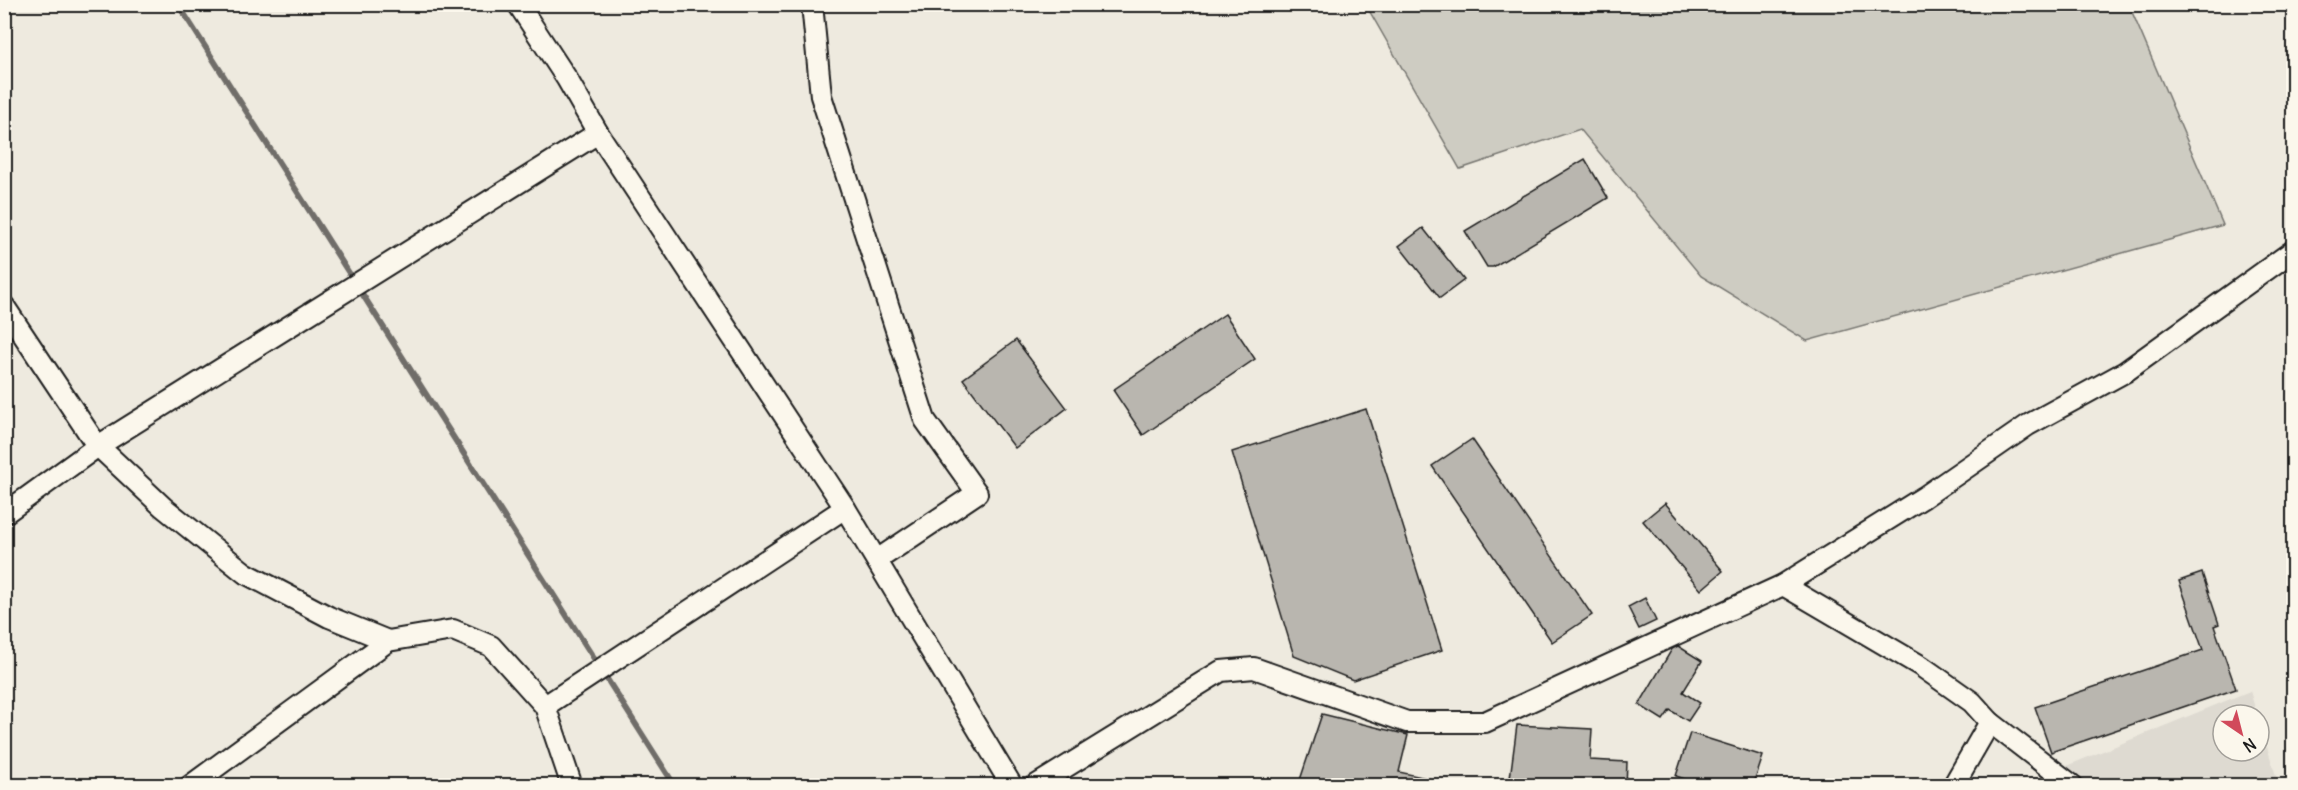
<svg xmlns="http://www.w3.org/2000/svg" width="2298" height="790" font-family="Delius,sans-serif">
<rect width="100%" height="100%" fill="#eeeadf"/>
<filter id="ink" filterUnits="userSpaceOnUse"><feTurbulence type="fractalNoise" baseFrequency=".0167" numOctaves="2"/><feDisplacementMap in="SourceGraphic" scale="12" xChannelSelector="R" yChannelSelector="G"/><feConvolveMatrix kernelMatrix="1 2 1 2 8 2 1 2 1" color-interpolation-filters="sRGB"/></filter>
<g filter="url(#ink)">
<!-- built -->
<path fill="#dedad1" d="M2250 691 2257 715H2223V751H2259V722L2279 785H2091L2064 767Z"/>
<!-- green -->
<path fill="#ceccc2" stroke="#75746f" stroke-width="1.5" d="M1366 5H2129L2223 225 1807 341 1701 276 1580 129 1460 169Z"/>
<g fill="none" stroke-linecap="round" stroke-linejoin="round">
<!-- stream -->
<path stroke="#6f6d69" stroke-width="6" d="M178 4 675 786"/>
</g>
<!-- building -->
<g fill="#b9b6af" stroke="#1c1c1c" stroke-width="1.5">
<path d="M1585 159 1608 198 1493 267H1487L1465 231Z"/>
<path d="M1423 228 1464 280 1440 298 1399 246Z"/>
<path d="M1225 314 1255 359 1143 435 1113 390Z"/>
<path d="M1016 340 1067 408 1015 448 963 379Z"/>
<path d="M1366 409 1442 650 1353 680 1294 656 1232 452Z"/>
<path d="M1472 439 1592 615 1552 642 1432 466Z"/>
<path d="M1665 503 1723 571 1701 590 1643 521Z"/>
<path d="M2202 573 2219 624 2214 626 2236 689 2051 752 2035 707 2203 650 2179 581Z"/>
<path d="M1645 598 1656 621 1639 629 1628 607Z"/>
<path d="M1678 646 1702 661 1683 692 1700 703 1688 721 1670 710 1663 720 1639 705 1672 649Z"/>
<path d="M1322 714 1408 735 1399 772 1431 779V786H1298Z"/>
<path d="M1517 725 1592 729 1590 760 1627 762 1626 786H1509Z"/>
<path d="M1690 733 1763 756 1753 786H1705L1676 776Z"/>
</g>
<g fill="none" stroke-linecap="round" stroke-linejoin="round">
<!-- minor casing -->
<g stroke="#1c1c1c" stroke-width="24">
<g id="minor">
<path d="M518 4 567 79 598 133 845 508 1012 786"/>
<path d="M812 4 821 96 925 420 977 493 877 560"/>
<path d="M4 306 96 444 163 507 245 573 329 617 388 641"/>
<path d="M4 514 98 446 598 133"/>
<path d="M1783 585 1921 666 1972 702 1990 722 2073 786"/>
<path d="M545 706 845 508"/>
<path d="M190 786 388 641 453 630 491 646 545 706 572 786"/>
<path d="M1035 786 1221 671 1254 668 1407 722H1485L1783 585 1924 497 2028 425 2125 372 2294 250"/>
<path d="M1953 786 1990 722"/>
</g>
</g>
<!-- minor -->
<use href="#minor" stroke="#fbf7ec" stroke-width="20"/>
</g>
</g>
<!-- margin -->
<rect width="2298" height="790" fill="none" stroke="#fbf7ec" stroke-width="24"/>
<rect x="12" y="12" width="2274" height="766" fill="none" stroke="#1c1c1c" stroke-width="2" filter="url(#ink)"/>
<!-- north arrow -->
<g transform="translate(2241 733) rotate(145)"><circle r="28" fill="#fbf7ec" stroke="#a29f99" stroke-width="1.5"/>
<path d="M0-4.5L10 22L0 15L-10 22Z" fill="#d1495b"/>
<text y="-9" font-size="16" font-weight="bold" text-anchor="middle" fill="#1c1c1c">N</text>
</g>
</svg>
